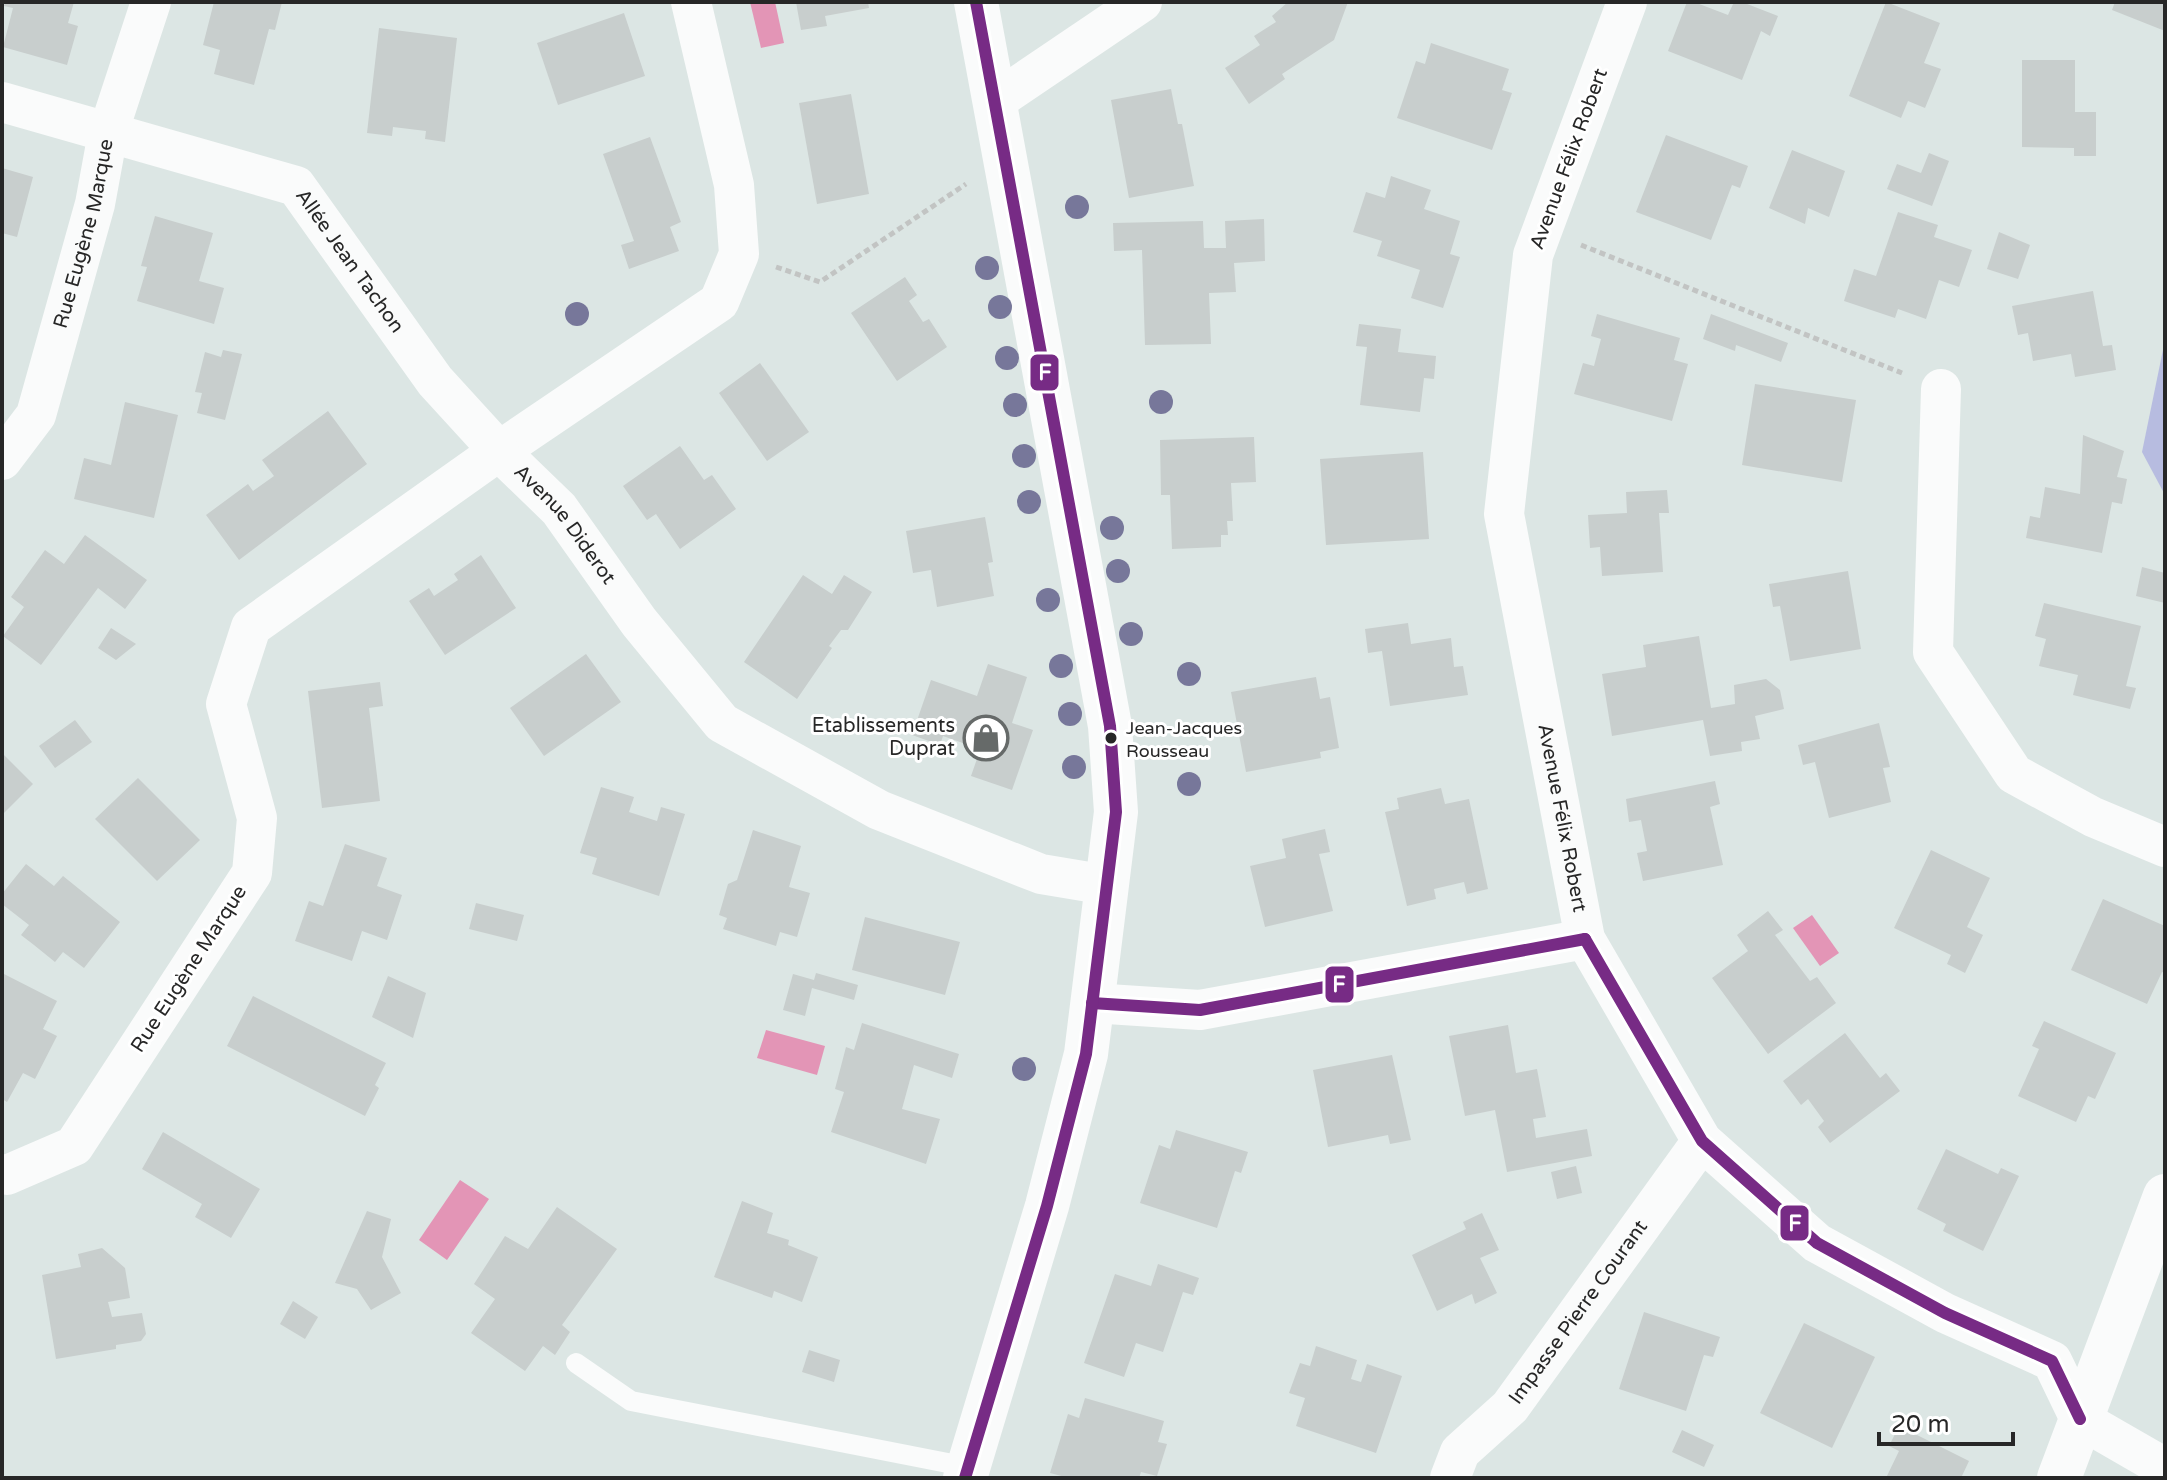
<svg xmlns="http://www.w3.org/2000/svg" width="2167" height="1480" font-family="'Varela Round',sans-serif">
<rect width="100%" height="100%" fill="#dce6e4"/>
<!-- green -->
<path fill="#b7bce0" d="M2165 340V495L2142 452Z"/>
<!-- water -->
<g fill="#e395b6">
<path d="M750 2H775L784 43 761 48Z"/>
<path d="M1812 915 1839 953 1820 966 1793 928Z"/>
<path d="M766 1030 825 1046 817 1075 757 1058Z"/>
<path d="M460 1180 489 1199 447 1260 419 1240Z"/>
</g>
<!-- building -->
<g fill="#c8cecd">
<path d="M5 2H74L68 23 78 26 67 65 3 47 13 8 4 6Z"/>
<path d="M214 2H282L275 30 269 29 254 85 214 74 220 50 203 45Z"/>
<path d="M796 2H868L869 8 825 16 827 26 801 30Z"/>
<path d="M1288 2H1348L1334 40 1282 74 1285 79 1249 104 1225 68 1260 45 1254 36 1276 22 1272 16Z"/>
<path d="M1687 2H1694L1728 15 1734 2H1742L1778 16 1770 36 1761 31 1742 80 1668 51Z"/>
<path d="M1886 2 1940 23 1924 63 1941 69 1925 108 1908 101 1901 118 1849 96Z"/>
<path d="M2115 2H2165V31L2112 10Z"/>
<path d="M624 13 645 76 558 105 537 43Z"/>
<path d="M379 28 457 38 445 142 425 139 426 131 393 127 392 136 367 133Z"/>
<path d="M1431 43 1509 69 1502 90 1512 93 1492 150 1397 118 1416 61 1425 64Z"/>
<path d="M2022 60H2075V112H2096V156H2074V148L2022 147Z"/>
<path d="M1171 89 1178 124H1182L1194 186 1129 198 1111 100Z"/>
<path d="M851 94 869 194 817 204 799 103Z"/>
<path d="M1666 135 1748 166 1740 188 1732 185 1711 240 1636 212Z"/>
<path d="M650 137 681 222 670 227 679 251 629 269 621 245 634 241 603 154Z"/>
<path d="M1792 150 1845 171 1829 217 1808 208 1805 224 1769 208Z"/>
<path d="M1929 153 1949 161 1932 206 1887 189 1897 164 1921 173Z"/>
<path d="M2 168 33 177 17 237 2 233Z"/>
<path d="M1391 176 1431 190 1424 209 1460 221 1450 254 1460 257 1443 308 1411 298 1420 270 1377 256 1382 241 1353 232 1366 192 1385 198Z"/>
<path d="M1898 212 1938 225 1934 237 1972 250 1959 287 1939 280 1926 319 1898 309 1895 318 1844 301 1854 269 1876 276Z"/>
<path d="M155 216 213 233 199 281 224 288 214 324 137 301 147 267 141 266Z"/>
<path d="M1264 219 1265 261 1234 263 1236 292 1209 293 1211 344 1145 345 1142 250 1114 251 1113 223 1203 221 1204 248H1226L1225 221Z"/>
<path d="M1999 232 2030 245 2018 279 1987 269Z"/>
<path d="M905 277 917 295 909 301 923 322 929 319 947 347 897 381 851 313Z"/>
<path d="M2093 291 2103 346 2112 345 2116 370 2075 377 2071 354 2033 361 2028 333 2018 335 2012 306Z"/>
<path d="M1597 314 1680 338 1674 360 1688 364 1672 421 1574 394 1583 363 1594 366 1601 339 1591 336Z"/>
<path d="M1711 314 1788 343 1781 362 1736 345 1735 351 1703 339Z"/>
<path d="M1359 324 1401 329 1398 352 1436 356 1434 379 1424 378 1420 412 1360 405 1367 347 1356 346Z"/>
<path d="M223 350 242 354 225 420 197 413 202 393 195 392 205 352 221 357Z"/>
<path d="M760 363 809 432 767 461 719 393Z"/>
<path d="M1755 384 1856 400 1842 482 1742 465Z"/>
<path d="M125 402 178 415 154 518 74 499 84 458 111 465Z"/>
<path d="M328 411 367 464 239 560 206 515 248 484 253 491 274 476 262 460Z"/>
<path d="M2083 435 2124 451 2117 477 2127 479 2122 504 2112 502 2102 553 2026 538 2030 516 2040 518 2045 487 2080 494Z"/>
<path d="M1254 437 1256 482 1231 483 1233 521H1227L1228 535H1221V547L1172 549 1170 495H1161L1160 440Z"/>
<path d="M680 446 704 480 712 475 736 509 680 549 656 514 647 520 623 486Z"/>
<path d="M1423 452 1429 539 1326 545 1320 459Z"/>
<path d="M1667 490 1669 513H1659L1663 572 1602 576 1600 547 1590 548 1588 515 1627 513 1626 492Z"/>
<path d="M985 517 993 562 988 563 994 596 937 607 931 570 913 573 906 531Z"/>
<path d="M85 535 147 580 125 609 98 588 41 665 3 636 24 607 11 597 45 550 64 564Z"/>
<path d="M481 555 516 608 445 655 409 601 429 588 434 596 458 580 454 574Z"/>
<path d="M2142 567 2165 573V603L2136 596Z"/>
<path d="M1848 571 1861 649 1790 661 1780 606 1773 607 1769 584Z"/>
<path d="M803 575 832 594 844 575 872 592 848 630H841L829 646 832 648 797 699 744 662Z"/>
<path d="M2044 603 2141 626 2126 686 2136 688 2130 709 2073 695 2078 675 2039 666 2046 639 2035 636Z"/>
<path d="M1408 623 1411 644 1451 638 1454 667 1463 666 1468 695 1390 706 1382 651 1368 653 1365 629Z"/>
<path d="M111 628 136 644 116 660 98 648Z"/>
<path d="M1699 636 1711 708 1735 704 1734 685 1766 679 1780 690 1784 709 1755 716 1760 739 1741 742 1742 751 1710 756 1703 720 1612 736 1602 674 1646 667 1643 645Z"/>
<path d="M586 654 621 702 544 756 510 708Z"/>
<path d="M988 664 1027 677 1012 723 1033 730 1012 790 971 776 978 756 974 755 977 748 943 736 940 745 912 735 931 680 977 696Z"/>
<path d="M1316 677 1320 699 1330 697 1339 748 1320 752 1321 758 1246 772 1231 692Z"/>
<path d="M380 682 383 706 369 708 380 801 322 808 308 691Z"/>
<path d="M75 720 92 742 55 768 39 746Z"/>
<path d="M1879 723 1890 767 1883 768 1891 802 1829 818 1815 762 1803 765 1798 745Z"/>
<path d="M2 753 33 784 2 815Z"/>
<path d="M138 778 200 840 157 881 95 819Z"/>
<path d="M1715 781 1720 804 1710 807 1723 865 1643 881 1637 853 1647 851 1641 820 1629 822 1626 799Z"/>
<path d="M601 787 634 797 629 812 657 821 661 807 685 814 659 896 592 874 597 858 580 853Z"/>
<path d="M1441 788 1445 804 1469 799 1488 889 1467 894 1464 882 1434 889 1436 899 1407 906 1385 812 1399 809 1397 798Z"/>
<path d="M1325 829 1330 852 1319 854 1333 911 1265 927 1250 866 1286 858 1282 839Z"/>
<path d="M753 830 801 846 789 887 810 893 797 937 780 932 776 946 723 929 727 918 719 915 728 884 737 880Z"/>
<path d="M345 844 387 858 377 886 402 895 387 940 362 931 352 961 295 941 309 901 323 906Z"/>
<path d="M1931 850 1990 878 1967 927 1983 935 1965 973 1947 964 1951 955 1894 928Z"/>
<path d="M26 864 54 886 63 876 120 922 84 968 63 952 55 962 34 945 21 935 29 925 2 904V894Z"/>
<path d="M2103 899 2165 926V973L2162 972 2147 1004 2071 970Z"/>
<path d="M476 903 524 915 517 941 469 929Z"/>
<path d="M1768 911 1783 930 1775 935 1810 981 1817 977 1836 1003 1768 1054 1712 978 1748 951 1737 935Z"/>
<path d="M865 917 960 942 945 995 852 970Z"/>
<path d="M816 973 858 985 854 1000 812 988 805 1016 783 1010 793 974 814 980Z"/>
<path d="M4 974 57 1001 43 1029 57 1036 35 1079 23 1073 7 1102 2 1099V979Z"/>
<path d="M388 976 426 993 413 1038 372 1017Z"/>
<path d="M253 996 386 1063 375 1085 379 1088 365 1116 227 1046Z"/>
<path d="M2044 1021 2116 1053 2095 1099 2088 1096 2076 1122 2018 1096 2039 1049 2032 1046Z"/>
<path d="M862 1023 959 1054 952 1078 914 1065 902 1109 940 1119 926 1164 831 1132 844 1092 835 1089 846 1047 854 1050Z"/>
<path d="M1508 1025 1516 1073 1537 1069 1546 1117 1533 1119 1536 1138 1587 1129 1592 1156 1507 1172 1495 1110 1465 1116 1449 1036Z"/>
<path d="M1845 1033 1880 1078 1886 1073 1900 1091 1830 1143 1818 1127 1824 1121 1808 1099 1801 1105 1783 1081Z"/>
<path d="M1392 1055 1411 1140 1390 1144 1388 1135 1328 1147 1313 1070Z"/>
<path d="M1176 1130 1248 1152 1241 1173 1235 1171 1217 1228 1140 1203 1159 1145 1170 1149Z"/>
<path d="M163 1132 260 1189 231 1238 195 1217 202 1204 142 1169Z"/>
<path d="M1946 1149 1998 1174 2001 1168 2019 1176 1983 1251 1943 1231 1946 1224 1917 1209Z"/>
<path d="M1576 1166 1582 1193 1557 1199 1551 1172Z"/>
<path d="M742 1201 773 1213 767 1233 789 1240 788 1245 818 1257 802 1302 774 1291 772 1298 714 1277Z"/>
<path d="M557 1207 617 1249 562 1325 570 1332 555 1355 543 1346 525 1371 471 1333 495 1299 474 1284 505 1236 528 1249Z"/>
<path d="M367 1211 391 1219 382 1257 401 1293 371 1310 357 1289 335 1283Z"/>
<path d="M1482 1213 1499 1250 1480 1258 1497 1293 1475 1304 1472 1294 1437 1311 1412 1255 1466 1229 1463 1222Z"/>
<path d="M102 1248 125 1268 130 1298 108 1302 112 1317 142 1313 146 1334 141 1341 116 1345V1349L56 1359 42 1275 81 1267 78 1254Z"/>
<path d="M1158 1264 1199 1278 1193 1295 1183 1292 1163 1352 1136 1343 1124 1377 1084 1363 1115 1274 1151 1286Z"/>
<path d="M293 1301 318 1317 305 1339 280 1324Z"/>
<path d="M1644 1312 1720 1337 1713 1357 1704 1355 1686 1411 1619 1389Z"/>
<path d="M1804 1323 1875 1357 1832 1448 1760 1413Z"/>
<path d="M1316 1346 1357 1360 1351 1379 1361 1382 1367 1364 1402 1376 1376 1453 1296 1426 1305 1398 1289 1393 1300 1363 1310 1366Z"/>
<path d="M809 1350 840 1360 834 1382 802 1372Z"/>
<path d="M1085 1398 1164 1421 1158 1442 1167 1444 1157 1476 1141 1472 1139 1478H1069L1050 1473 1068 1414 1079 1418Z"/>
<path d="M1899 1426 1969 1461 1961 1478H1886L1899 1451 1889 1446Z"/>
<path d="M1682 1430 1714 1445 1704 1467 1672 1452Z"/>
</g>
<g fill="none" stroke-linecap="round" stroke-linejoin="round">
<!-- path -->
<g stroke="#c2c4c3" stroke-width="5" stroke-dasharray="6 4" stroke-linecap="butt">
<path d="M1581 245 1902 373"/>
<path d="M776 267 820 282 966 184"/>
</g>
<!-- service -->
<path stroke="#fafbfb" stroke-width="20" d="M576 1363 631 1401 968 1467"/>
<!-- minor -->
<g stroke="#fafbfb" stroke-width="40">
<path id="s1" d="M691 2 734 185 739 254 719 302 499 451 559 509 639 622 722 723 879 810 1041 874 1107 885"/>
<path id="s2" d="M1627 2 1533 255 1504 514 1585 939 1702 1141 1817 1243 1945 1313 2052 1361 2080 1419 2165 1468"/>
<path id="s3" d="M2 102 296 186 435 381 499 451 251 627 226 704 257 818 252 873 74 1146 7 1175 2 1174"/>
<path d="M994 102 1142 2"/>
<path d="M1941 389 1933 652 2014 774 2093 817 2165 847"/>
<path id="s4" d="M2 460 36 415 95 204 108 133 151 2"/>
<path d="M1092 1003 1200 1010 1585 939"/>
<path id="s5" d="M1450 1478 1460 1452 1510 1407 1702 1141"/>
</g>
<!-- tertiary -->
<g stroke="#fafbfb" stroke-width="44">
<path d="M965 1478 1047 1206 1086 1054 1116 812 1110 726 976 2"/>
<path d="M2059 1478 2165 1196"/>
</g>
<!-- bus-1 casing -->
<g stroke="#fff" stroke-width="18">
<g id="bus-1">
<path d="M1585 939 1702 1141 1817 1243 1945 1313 2052 1361 2080 1419"/>
<path d="M1092 1003 1200 1010 1585 939"/>
<path d="M965 1478 1047 1206 1086 1054 1116 812 1110 726 976 2"/>
</g>
</g>
<!-- bus-1 -->
<use href="#bus-1" stroke="#772b85" stroke-width="12"/>
</g>
<!-- trees -->
<g fill="#77779a">
<circle cx="1077" cy="207" r="12"/>
<circle cx="987" cy="268" r="12"/>
<circle cx="1000" cy="307" r="12"/>
<circle cx="577" cy="314" r="12"/>
<circle cx="1007" cy="358" r="12"/>
<circle cx="1161" cy="402" r="12"/>
<circle cx="1015" cy="405" r="12"/>
<circle cx="1024" cy="456" r="12"/>
<circle cx="1029" cy="502" r="12"/>
<circle cx="1112" cy="528" r="12"/>
<circle cx="1118" cy="571" r="12"/>
<circle cx="1048" cy="600" r="12"/>
<circle cx="1131" cy="634" r="12"/>
<circle cx="1061" cy="666" r="12"/>
<circle cx="1189" cy="674" r="12"/>
<circle cx="1070" cy="714" r="12"/>
<circle cx="1074" cy="767" r="12"/>
<circle cx="1189" cy="784" r="12"/>
<circle cx="1024" cy="1069" r="12"/>
</g>
<!-- icons -->
<defs>
<g id="shop-ring" transform="scale(2.3)"><circle r="9.5" fill="#fff" stroke="#666a69" stroke-width="1.5"/><path d="M-5-2.5h2.3a2.7 3.5 0 0 1 5.4 0H5L5.5 6h-11ZM-1.5-2.5h3a1.5 2.3 0 0 0-3 0Z" fill="#666a69"/></g>
</defs>
<g fill-rule="evenodd">
<use href="#shop-ring" x="986" y="738"/>
</g>
<!-- markers -->
<circle fill="#272727" stroke="#fff" stroke-width="3" cx="1111" cy="738" r="7"/>
<g text-anchor="middle" dominant-baseline="central" stroke-width="6" stroke-linejoin="round" paint-order="stroke">
<!-- bus labels -->
<g font-size="18" fill="#272727" stroke="#fff" text-anchor="start">
<text x="1126" y="728">Jean-Jacques<tspan x="1126" dy="23">Rousseau</tspan></text>
</g>
<!-- street labels -->
<g font-size="20" fill="#272727" stroke="#fff">
<text transform="translate(1569 159) rotate(-70)">Avenue Félix Robert</text>
<text stroke="none"><textPath href="#s4" startOffset="244">Rue Eugène Marque</textPath></text>
<text stroke="none"><textPath href="#s3" startOffset="398">Allée Jean Tachon</textPath></text>
<text stroke="none"><textPath href="#s1" startOffset="674">Avenue Diderot</textPath></text>
<text stroke="none"><textPath href="#s2" startOffset="840">Avenue Félix Robert</textPath></text>
<text transform="translate(189 969) rotate(-57)">Rue Eugène Marque</text>
<text stroke="none"><textPath href="#s5" startOffset="212">Impasse Pierre Courant</textPath></text>
</g>
<!-- poi labels -->
<g font-size="20" fill="#272727" stroke="#fff" text-anchor="end">
<text x="955" y="726">Etablissements<tspan x="955" dy="23">Duprat</tspan></text>
</g>
</g>
<g stroke="#fff" stroke-width="3">
<rect x="1029" y="353" width="31" height="39" rx="8" fill="#772b85"/>
<rect x="1324" y="965" width="31" height="39" rx="8" fill="#772b85"/>
<rect x="1779" y="1204" width="31" height="38" rx="8" fill="#772b85"/>
</g>
<g font-size="22" text-anchor="middle" font-weight="bold" fill="#fff">
<text x="1045" y="380">F</text>
<text x="1339" y="992">F</text>
<text x="1795" y="1231">F</text>
</g>
<!-- border -->
<rect width="2167" height="1480" fill="none" stroke="#272727" stroke-width="8"/>
<!-- scale -->
<path d="M1879 1432v12h134v-12" fill="none" stroke="#272727" stroke-width="4"/>
<text x="1891" y="1432" font-size="24" fill="#272727" stroke="#ffffff" stroke-width="6" paint-order="stroke">20 m</text>
</svg>
